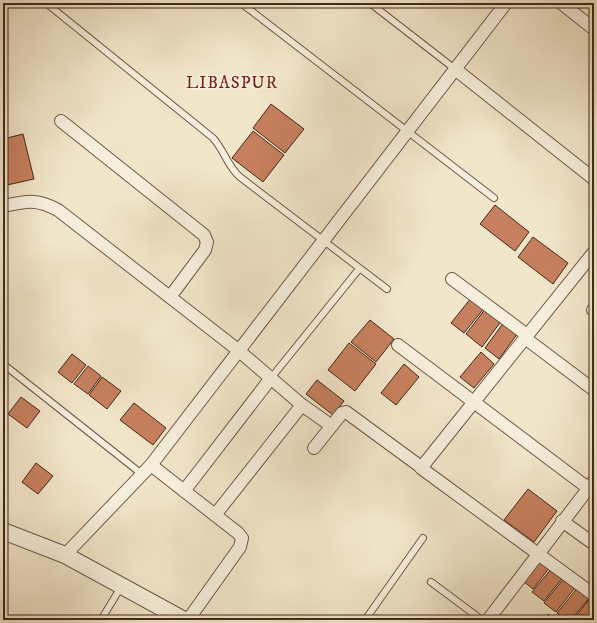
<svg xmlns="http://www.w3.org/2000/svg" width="597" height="623" font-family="'IM FELL DW Pica',serif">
<rect width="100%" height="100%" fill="#f2e6ca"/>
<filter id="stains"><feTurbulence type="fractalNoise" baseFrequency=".005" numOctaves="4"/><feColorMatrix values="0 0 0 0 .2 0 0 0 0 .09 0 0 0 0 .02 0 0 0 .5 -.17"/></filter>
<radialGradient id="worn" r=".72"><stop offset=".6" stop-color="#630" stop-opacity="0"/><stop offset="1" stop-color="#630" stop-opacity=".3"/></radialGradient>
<!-- building -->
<g fill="#c7805f" stroke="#42281c">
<path d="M271 104 304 129 285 153 253 128Z"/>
<path d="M253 131 284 155 263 182 232 158Z"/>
<path d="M23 134 34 179 7 185 3 168V139Z"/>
<path d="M495 205 529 232 515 251 480 224Z"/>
<path d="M533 237 568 263 553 284 518 257Z"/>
<path d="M472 297 485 307 464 333 451 323Z"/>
<path d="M486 308 502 320 482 347 466 334Z"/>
<path d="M370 320 394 339 376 362 351 342Z"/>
<path d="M504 322 518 333 499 359 485 348Z"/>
<path d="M349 343 376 364 355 391 328 370Z"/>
<path d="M481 352 494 364 474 388 460 377Z"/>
<path d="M72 354 86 365 72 383 58 372Z"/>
<path d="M404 364 419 377 396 405 381 393Z"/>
<path d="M88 366 101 376 88 394 74 384Z"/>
<path d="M102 377 121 391 107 409 89 395Z"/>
<path d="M317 380 344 401 333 415 306 394Z"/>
<path d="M21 397 40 411 27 428 8 414Z"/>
<path d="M134 403 166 428 153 445 120 420Z"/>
<path d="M36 463 53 476 38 494 22 482Z"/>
<path d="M528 489 557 511 534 542 504 520Z"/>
<path d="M540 559 550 567 533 589 523 581Z"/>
<path d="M553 567 564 576 544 601 532 592Z"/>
<path d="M566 576 577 585 556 612 544 603Z"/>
<path d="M579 586 591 596 571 620H566L557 613Z"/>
<path d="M591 597 594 599V615L590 620H573Z"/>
<path d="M548 614 555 620H543Z"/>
</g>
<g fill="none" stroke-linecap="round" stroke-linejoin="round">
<!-- service casing -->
<g stroke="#6e5848" stroke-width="8">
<g id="service">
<path d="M46 3 213 138C224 150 228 167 240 177L387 289"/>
<path d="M241 3 494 198"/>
<path d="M370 3 455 69"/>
<path d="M3 364 143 475"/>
<path d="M271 378 359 269"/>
<path d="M431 582 482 620"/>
<path d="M101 620 121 587"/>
<path d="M365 620 423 538"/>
</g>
</g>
<!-- minor casing -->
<g stroke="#6e5848" stroke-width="14">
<g id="minor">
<path d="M561 3 594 29"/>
<path d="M455 69 594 179"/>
<path d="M61 121 204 235 207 242 205 250 170 297"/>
<path d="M3 206C26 201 36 198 58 210L238 350 302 405 326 422"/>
<path d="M594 252 421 468 594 595"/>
<path d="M452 279 527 335"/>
<path d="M593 310H594"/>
<path d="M525 338 594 390"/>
<path d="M398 345 588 488"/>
<path d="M314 448 342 413 346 412 421 467"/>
<path d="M151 465 238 533 242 538 240 547 188 620"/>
<path d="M184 491 271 378"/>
<path d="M215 515 302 405"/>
<path d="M562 521 594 544"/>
<path d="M65 555 151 465 506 3"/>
<path d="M488 620 594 481"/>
</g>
</g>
<!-- tertiary casing -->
<g stroke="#6e5848" stroke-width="18">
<path id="tertiary" d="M3 531 65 555 184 620"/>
</g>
<!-- service -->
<use href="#service" stroke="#f7efdd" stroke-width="6"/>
<!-- minor -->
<use href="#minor" stroke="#f7efdd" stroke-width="12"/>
<!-- tertiary -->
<use href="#tertiary" stroke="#f7efdd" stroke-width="16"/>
</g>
<g text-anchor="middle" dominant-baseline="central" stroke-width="3" stroke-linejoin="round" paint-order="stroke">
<!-- neighbourhood labels -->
<g font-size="17" letter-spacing="1" fill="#7a1f14" stroke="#f7efdd">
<text x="232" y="83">LIBASPUR</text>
</g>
</g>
<!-- margin -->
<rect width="597" height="623" fill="none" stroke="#f2e6ca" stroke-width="16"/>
<rect x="4" y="4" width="589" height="615" fill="none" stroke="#42281c" stroke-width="2"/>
<rect x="8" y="8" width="581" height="607" fill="none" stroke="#42281c"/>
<rect width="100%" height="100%" filter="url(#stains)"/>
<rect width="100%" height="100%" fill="url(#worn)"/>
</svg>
